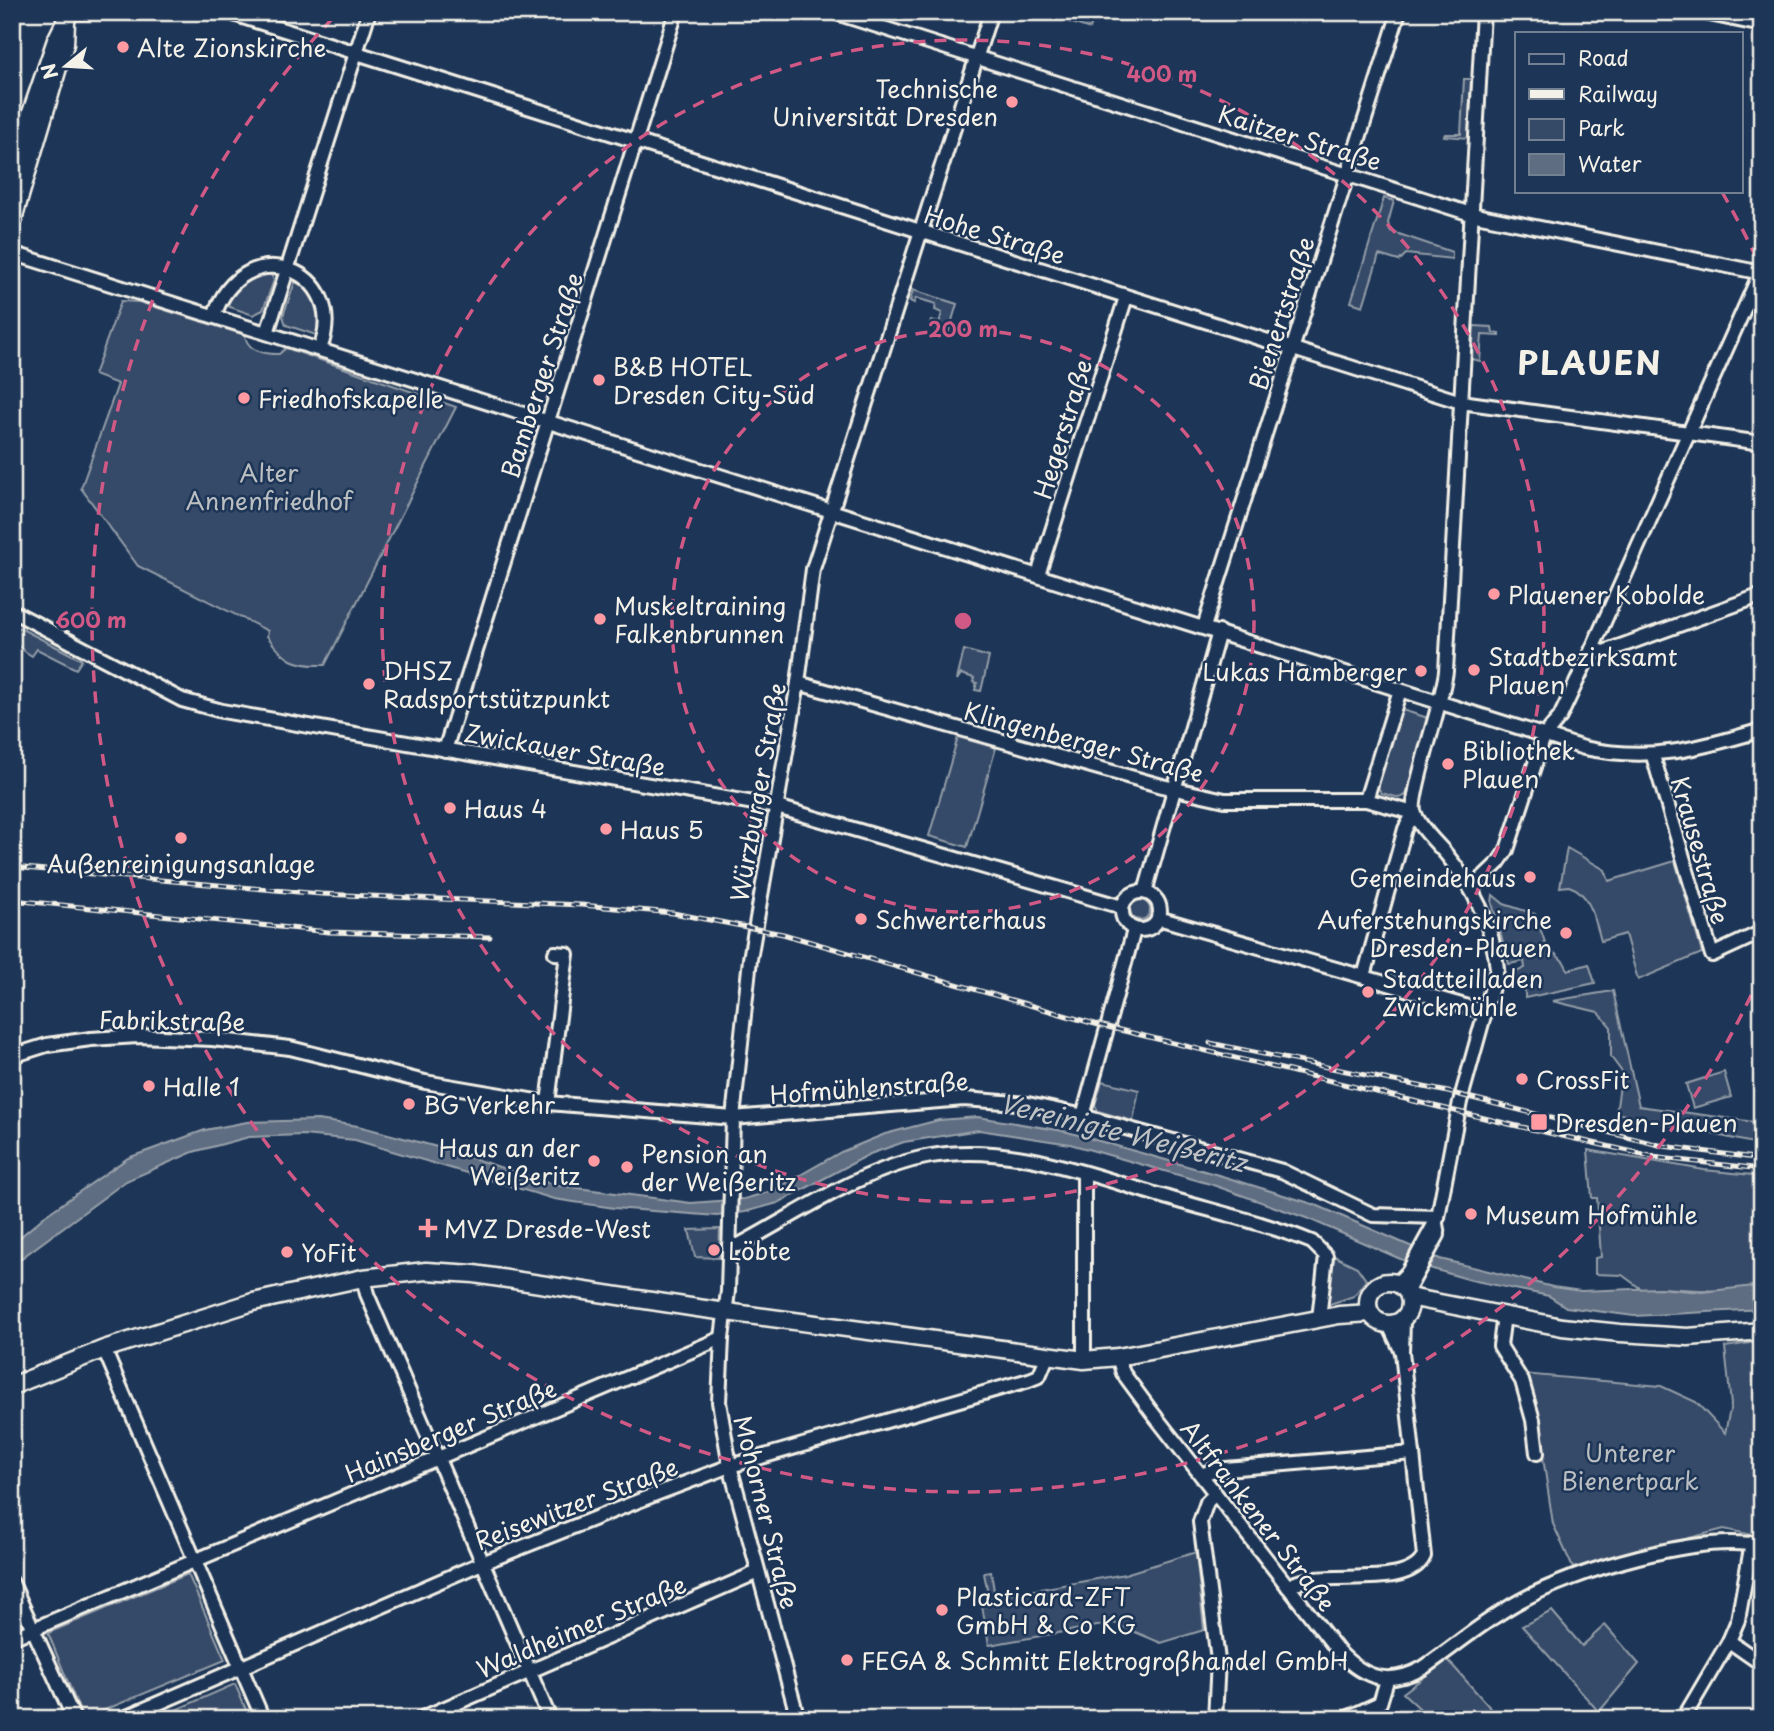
<svg xmlns="http://www.w3.org/2000/svg" width="1774" height="1731" font-family="'Playpen Sans',sans-serif">
<rect width="100%" height="100%" fill="#1d3557"/>
<filter id="ink" filterUnits="userSpaceOnUse"><feTurbulence type="fractalNoise" baseFrequency=".0143" numOctaves="2"/><feDisplacementMap in="SourceGraphic" scale="14" xChannelSelector="R" yChannelSelector="G"/><feConvolveMatrix kernelMatrix="1 2 1 2 8 2 1 2 1" color-interpolation-filters="sRGB"/></filter>
<g filter="url(#ink)">
<!-- green -->
<g fill="#354a67" stroke="#949ea8" stroke-width="2">
<path d="M1040 12H1096L1090 29Z"/>
<path d="M1464 79H1471L1468 138 1444 136 1445 134H1461Z"/>
<path d="M1384 198 1394 201 1388 223 1390 231 1452 252V259L1406 254 1399 261 1379 255 1363 306 1351 302Z"/>
<path d="M270 273 274 280 263 310 253 315 227 306C236 285 248 277 270 273Z"/>
<path d="M295 282C317 288 321 316 316 335L286 325 283 316Z"/>
<path d="M913 290 957 304 948 334 944 337 934 334 936 329 929 326 931 321 939 323 942 313 935 310 936 304 916 298 914 303 910 301Z"/>
<path d="M121 301 139 302 245 335C247 351 265 354 279 354L286 348 456 407 325 665C295 666 285 661 267 636L268 631 138 566 81 488 118 384 94 375Z"/>
<path d="M1474 326 1492 327 1493 333H1499V336L1482 335 1480 361 1472 359Z"/>
<path d="M12 624 82 660 76 669 37 649 32 656C17 647 12 643 12 624Z"/>
<path d="M964 650 989 657 981 691 975 690 977 683 973 682 974 678 961 674 957 680Z"/>
<path d="M1402 710 1428 718 1406 795 1400 798 1381 793 1378 787Z"/>
<path d="M958 737 996 748 967 847 929 836Z"/>
<path d="M1567 848 1605 870 1609 881 1675 861 1702 953 1638 980 1625 934 1601 941C1595 921 1591 893 1569 886L1560 887Z"/>
<path d="M1493 895 1504 904 1535 914 1546 945 1564 962 1568 970 1589 964 1595 983 1525 998V990L1515 985 1514 973 1525 968 1524 961 1509 964 1492 903Z"/>
<circle cx="1140" cy="910" r="10"/>
<path d="M1613 991 1639 1106 1762 1123V1145L1616 1113 1622 1072 1611 1057V1027L1598 1012 1552 1001Z"/>
<path d="M1724 1072 1731 1097 1693 1108 1686 1084Z"/>
<path d="M1102 1081 1139 1090 1133 1121 1098 1111 1095 1105Z"/>
<path d="M1588 1150 1704 1170 1762 1176V1285L1720 1291 1659 1288 1644 1291 1622 1275 1595 1274V1258L1601 1257 1597 1198H1592Z"/>
<path d="M720 1229 719 1258 695 1257 689 1230Z"/>
<path d="M1334 1256 1357 1267 1366 1280 1354 1296 1327 1305Z"/>
<path d="M1762 1341V1537L1724 1529 1573 1568 1553 1524 1541 1444 1523 1374 1661 1386 1696 1402 1725 1433 1731 1405 1725 1347Z"/>
<path d="M1196 1552 1204 1630 1161 1643 1114 1623 989 1645 982 1606 990 1604 984 1573 991 1572 995 1597 1125 1574Z"/>
<path d="M188 1574 225 1660 83 1719 48 1633Z"/>
<path d="M1552 1611 1582 1646 1605 1625 1639 1664 1599 1712 1522 1626Z"/>
<path d="M1447 1660 1454 1667 1500 1719H1431L1403 1693Z"/>
<path d="M235 1684 250 1719H155Z"/>
</g>
<!-- water -->
<path fill="#5e6d82" stroke="#9aa2ab" stroke-width="2" d="M978 1117 1064 1131 1222 1176 1316 1205 1440 1259 1553 1287 1581 1291 1659 1288 1702 1292 1762 1285V1309L1634 1316 1566 1307 1549 1296 1471 1280 1405 1261 1309 1219 1210 1184 1070 1144 979 1130 904 1142 870 1154 778 1203 745 1212 717 1216 614 1208 554 1199 355 1140 303 1135 249 1137 193 1152 126 1181 12 1265V1244L46 1215 128 1158 205 1130 247 1122 318 1120 358 1126 441 1148 555 1185 691 1203 744 1199 772 1191 841 1152 885 1134 939 1120Z"/>
<g fill="none" stroke-linecap="round" stroke-linejoin="round">
<!-- stream -->
<path stroke="#9aa2ab" stroke-width="2.5" d="M1760 1214H1762"/>
<!-- minor casing -->
<g stroke="#f4f1e8" stroke-width="18">
<g id="minor">
<path d="M70 12H93"/>
<path d="M227 12 1461 402 1762 443"/>
<path d="M833 12 1471 214 1762 273"/>
<path d="M1700 12 1762 25"/>
<path d="M12 253 1584 748C1651 762 1698 749 1762 730"/>
<path d="M214 316C243 229 351 269 320 349"/>
<path d="M267 333 369 12"/>
<path d="M1038 575 1126 297"/>
<path d="M12 611 182 700 222 711 777 807 1122 907"/>
<path d="M1204 627 1399 12"/>
<path d="M1592 649 1604 652 1762 595"/>
<path d="M798 683 1162 786 1225 800H1366L1414 813"/>
<path d="M445 750 676 12"/>
<path d="M1653 756 1712 955 1762 932"/>
<path d="M1366 800 1400 690"/>
<path d="M1472 888 1498 863 1507 850 1544 736 1560 717 1592 649 1762 269"/>
<path d="M1145 892 1219 632"/>
<circle cx="1141" cy="911" r="19"/>
<path d="M1158 918 1486 1012"/>
<path d="M1364 976 1405 829 1414 813"/>
<path d="M12 1056 47 1045 91 1039 138 1036 212 1039 290 1048 425 1082 548 1103 733 1118 964 1099 1028 1104 1075 1114 1282 1171 1373 1215 1438 1217"/>
<path d="M548 1103 567 954 555 953"/>
<path d="M1083 1116 1134 930"/>
<path d="M1084 1174V1360"/>
<path d="M729 1245H739C799 1213 863 1168 931 1156 1013 1142 1097 1178 1175 1200 1220 1213 1268 1224 1312 1242L1326 1256 1319 1319"/>
<path d="M363 1278 367 1294 550 1719"/>
<path d="M1397 1283 1408 1272 1438 1217 1460 1102 1497 969C1494 927 1472 885 1446 854 1436 842 1418 826 1414 811 1410 793 1443 701 1446 671L1483 12"/>
<path d="M1407 1291 1438 1235 1436 1224"/>
<path d="M1504 1315 1500 1346 1522 1381 1533 1420 1537 1453"/>
<path d="M1389 1325 1402 1352"/>
<path d="M104 1349 263 1719"/>
<path d="M1118 1357 1123 1373 1151 1411 1339 1652C1366 1680 1390 1686 1423 1668 1455 1646 1485 1620 1520 1601 1574 1571 1701 1532 1762 1546"/>
<path d="M1201 1475 1214 1470 1413 1453"/>
<path d="M12 1583 74 1719"/>
<path d="M1288 1587C1317 1566 1407 1593 1424 1556L1402 1352 1403 1320"/>
<path d="M12 1638 722 1338"/>
<path d="M1729 1641 1762 1664"/>
<path d="M122 1719 482 1563 656 1494 730 1466 1029 1380 1039 1376 1048 1355"/>
<path d="M420 1719 758 1572"/>
<path d="M798 1719 730 1466 719 1402 722 1338 728 1291 733 1118 750 959 798 683 813 569 991 12"/>
<path d="M1215 1719 1218 1660 1200 1522 1207 1502 1215 1494"/>
<path d="M1345 1719 1380 1703 1387 1680"/>
<path d="M1683 1719 1729 1641 1738 1620 1752 1543"/>
</g>
</g>
<!-- major casing -->
<g stroke="#f4f1e8" stroke-width="21">
<g id="major">
<path d="M12 168 56 40 70 12"/>
<path d="M12 223 65 44 66 23"/>
<circle cx="1389" cy="1303" r="21"/>
<path d="M1409 1297 1562 1327 1620 1333 1688 1337 1762 1331"/>
<path d="M12 1386 104 1349 253 1302 363 1278 426 1271 474 1274 697 1308 1084 1360 1118 1357 1339 1315 1370 1313"/>
</g>
</g>
<!-- minor -->
<use href="#minor" stroke="#1d3557" stroke-width="12"/>
<!-- major -->
<use href="#major" stroke="#1d3557" stroke-width="16"/>
<!-- rail casing -->
<g stroke="#f4f1e8" stroke-width="5">
<g id="rail">
<path d="M12 867 321 894 581 905 673 913 783 934 1095 1024 1513 1125 1660 1158 1762 1169"/>
<path d="M12 900 329 932 490 937"/>
<path d="M1210 1043 1448 1092 1663 1146 1762 1159"/>
</g>
</g>
<!-- rail -->
<use href="#rail" stroke="#1d3557" stroke-width="2.5" stroke-dasharray="8" stroke-linecap="butt"/>
</g>
</g>
<!-- distance rings -->
<g fill="none" stroke="#d15985" stroke-width="3.5" stroke-dasharray="12 9">
<circle cx="963" cy="621" r="291"/>
<circle cx="963" cy="621" r="581"/>
<path d="M1760 976A872 872 0 1 1 336 15M1722 192A872 872 0 0 1 1760 266"/>
</g>
<!-- markers -->
<g fill="#ff9aa2" stroke="#1d3557" stroke-width="2.5">
<circle cx="123" cy="47" r="7"/>
<circle cx="1012" cy="102" r="7"/>
<circle cx="599" cy="380" r="7"/>
<circle cx="244" cy="398" r="7"/>
<circle cx="1494" cy="594" r="7"/>
<circle cx="600" cy="619" r="7"/>
<circle cx="1474" cy="670" r="7"/>
<circle cx="1421" cy="671" r="7"/>
<circle cx="369" cy="684" r="7"/>
<circle cx="1448" cy="764" r="7"/>
<circle cx="450" cy="808" r="7"/>
<circle cx="606" cy="829" r="7"/>
<circle cx="181" cy="838" r="7"/>
<circle cx="1530" cy="877" r="7"/>
<circle cx="861" cy="919" r="7"/>
<circle cx="1566" cy="933" r="7"/>
<circle cx="1368" cy="992" r="7"/>
<circle cx="1522" cy="1079" r="7"/>
<circle cx="149" cy="1086" r="7"/>
<circle cx="409" cy="1104" r="7"/>
<rect x="1530" y="1113" width="18" height="18" rx="3.5"/>
<circle cx="594" cy="1161" r="7"/>
<circle cx="627" cy="1167" r="7"/>
<circle cx="1471" cy="1214" r="7"/>
<path d="M424.5 1217.5h7v7h7v7h-7v7h-7v-7h-7v-7h7z"/>
<circle cx="714" cy="1250" r="7"/>
<circle cx="287" cy="1252" r="7"/>
<circle cx="942" cy="1610" r="7"/>
<circle cx="847" cy="1660" r="7"/>
</g>
<g text-anchor="middle" dominant-baseline="central" stroke-width="5" stroke-linejoin="round" paint-order="stroke">
<!-- poi labels -->
<g font-size="24" fill="#f4f1e8" stroke="#1d3557" text-anchor="start">
<text x="137" y="47">Alte Zionskirche</text>
<text x="998" y="88" text-anchor="end">Technische<tspan x="998" dy="28">Universität Dresden</tspan></text>
<text x="613" y="366">B&amp;B HOTEL<tspan x="613" dy="28">Dresden City-Süd</tspan></text>
<text x="258" y="398">Friedhofskapelle</text>
<text x="1508" y="594">Plauener Kobolde</text>
<text x="614" y="605">Muskeltraining<tspan x="614" dy="28">Falkenbrunnen</tspan></text>
<text x="1488" y="656">Stadtbezirksamt<tspan x="1488" dy="28">Plauen</tspan></text>
<text x="383" y="670">DHSZ<tspan x="383" dy="28">Radsportstützpunkt</tspan></text>
<text x="1407" y="671" text-anchor="end">Lukas Hamberger</text>
<text x="1462" y="750">Bibliothek<tspan x="1462" dy="28">Plauen</tspan></text>
<text x="464" y="808">Haus 4</text>
<text x="620" y="829">Haus 5</text>
<text x="181" y="863" text-anchor="middle">Außenreinigungsanlage</text>
<text x="1516" y="877" text-anchor="end">Gemeindehaus</text>
<text x="875" y="919">Schwerterhaus</text>
<text x="1552" y="919" text-anchor="end">Auferstehungskirche<tspan x="1552" dy="28">Dresden-Plauen</tspan></text>
<text x="1382" y="978">Stadtteilladen<tspan x="1382" dy="28">Zwickmühle</tspan></text>
<text x="1536" y="1079">CrossFit</text>
<text x="163" y="1086">Halle 1</text>
<text x="423" y="1104">BG Verkehr</text>
<text x="1555" y="1122">Dresden-Plauen</text>
<text x="580" y="1147" text-anchor="end">Haus an der<tspan x="580" dy="28">Weißeritz</tspan></text>
<text x="641" y="1153">Pension an<tspan x="641" dy="28">der Weißeritz</tspan></text>
<text x="1485" y="1214">Museum Hofmühle</text>
<text x="444" y="1228">MVZ Dresde-West</text>
<text x="728" y="1250">Löbte</text>
<text x="301" y="1252">YoFit</text>
<text x="956" y="1596">Plasticard-ZFT<tspan x="956" dy="28">GmbH &amp; Co KG</tspan></text>
<text x="861" y="1660">FEGA &amp; Schmitt Elektrogroßhandel GmbH</text>
</g>
<!-- street labels -->
<g font-size="24" fill="#f4f1e8" stroke="#1d3557">
<text transform="translate(1300 137) rotate(17)">Kaitzer Straße</text>
<text transform="translate(995 234) rotate(17)">Hohe Straße</text>
<text transform="translate(1281 313) rotate(-72)">Bienertstraße</text>
<text transform="translate(541 375) rotate(-72)">Bamberger Straße</text>
<text transform="translate(1062 429) rotate(-73)">Hegerstraße</text>
<text transform="translate(1084 741) rotate(15)">Klingenberger Straße</text>
<text transform="translate(565 749) rotate(10)">Zwickauer Straße</text>
<text transform="translate(757 792) rotate(-80)">Würzburger Straße</text>
<text transform="translate(1701 850) rotate(74)">Krausestraße</text>
<text transform="translate(172 1020) rotate(1)">Fabrikstraße</text>
<text transform="translate(869 1087) rotate(-4)">Hofmühlenstraße</text>
<text transform="translate(450 1430) rotate(-23)">Hainsberger Straße</text>
<text transform="translate(576 1503) rotate(-21)">Reisewitzer Straße</text>
<text transform="translate(767 1512) rotate(76)">Mohorner Straße</text>
<text transform="translate(1259 1515) rotate(52)">Altfrankener Straße</text>
<text transform="translate(581 1626) rotate(-23)">Waldheimer Straße</text>
</g>
<!-- park labels -->
<g font-size="24" fill="#bbbfc1" stroke="#1d3557">
<text x="269" y="472">Alter<tspan x="269" dy="28">Annenfriedhof</tspan></text>
<text x="1630" y="1452">Unterer<tspan x="1630" dy="28">Bienertpark</tspan></text>
</g>
<!-- water labels -->
<g font-size="26" font-style="italic" fill="#c0c3c4" stroke="#1d3557">
<text transform="translate(1123 1132) rotate(14)">Vereinigte Weißeritz</text>
</g>
<!-- district labels -->
<g font-size="32" font-weight="bold" letter-spacing="2" fill="#f4f1e8" stroke="#1d3557">
<text x="1590" y="362">PLAUEN</text>
</g>
</g>
<circle cx="963" cy="621" r="10" fill="#d15985" stroke="#1d3557" stroke-width="3.5"/>
<g font-size="21" text-anchor="middle" font-weight="bold" fill="#d15985" stroke="#1d3557" stroke-width="5" stroke-linejoin="round" paint-order="stroke">
<text x="1162" y="82">400 m</text>
<text x="963" y="337">200 m</text>
<text x="91" y="628">600 m</text>
</g>
<!-- margin -->
<rect width="1774" height="1731" fill="none" stroke="#1d3557" stroke-width="42"/>
<rect x="21" y="21" width="1732" height="1689" fill="none" stroke="#f4f1e8" stroke-width="2.5" filter="url(#ink)"/>
<!-- legend -->
<rect x="1515" y="32" width="228" height="161" fill="#1d3557" stroke="#738091" stroke-width="2"/>
<rect x="1529" y="54" width="35" height="10" fill="#1d3557" stroke="#738091" stroke-width="2"/>
<text x="1578" y="66" font-size="21" fill="#f4f1e8">Road</text>
<rect x="1529" y="89" width="35" height="10" fill="#f4f1e8" stroke="#738091" stroke-width="2"/>
<text x="1578" y="102" font-size="21" fill="#f4f1e8">Railway</text>
<rect x="1529" y="119" width="35" height="21" fill="#354a67" stroke="#738091" stroke-width="2"/>
<text x="1578" y="136" font-size="21" fill="#f4f1e8">Park</text>
<rect x="1529" y="154" width="35" height="21" fill="#5e6d82" stroke="#738091" stroke-width="2"/>
<text x="1578" y="172" font-size="21" fill="#f4f1e8">Water</text>
<!-- north arrow -->
<g transform="translate(66 66) rotate(252)" stroke="#1d3557" stroke-width="5" paint-order="stroke">
<path d="M0-5L12 26L0 18L-12 26Z" fill="#f4f1e8"/>
<text y="-10" font-size="19" font-weight="bold" text-anchor="middle" fill="#f4f1e8">N</text>
</g>
</svg>
